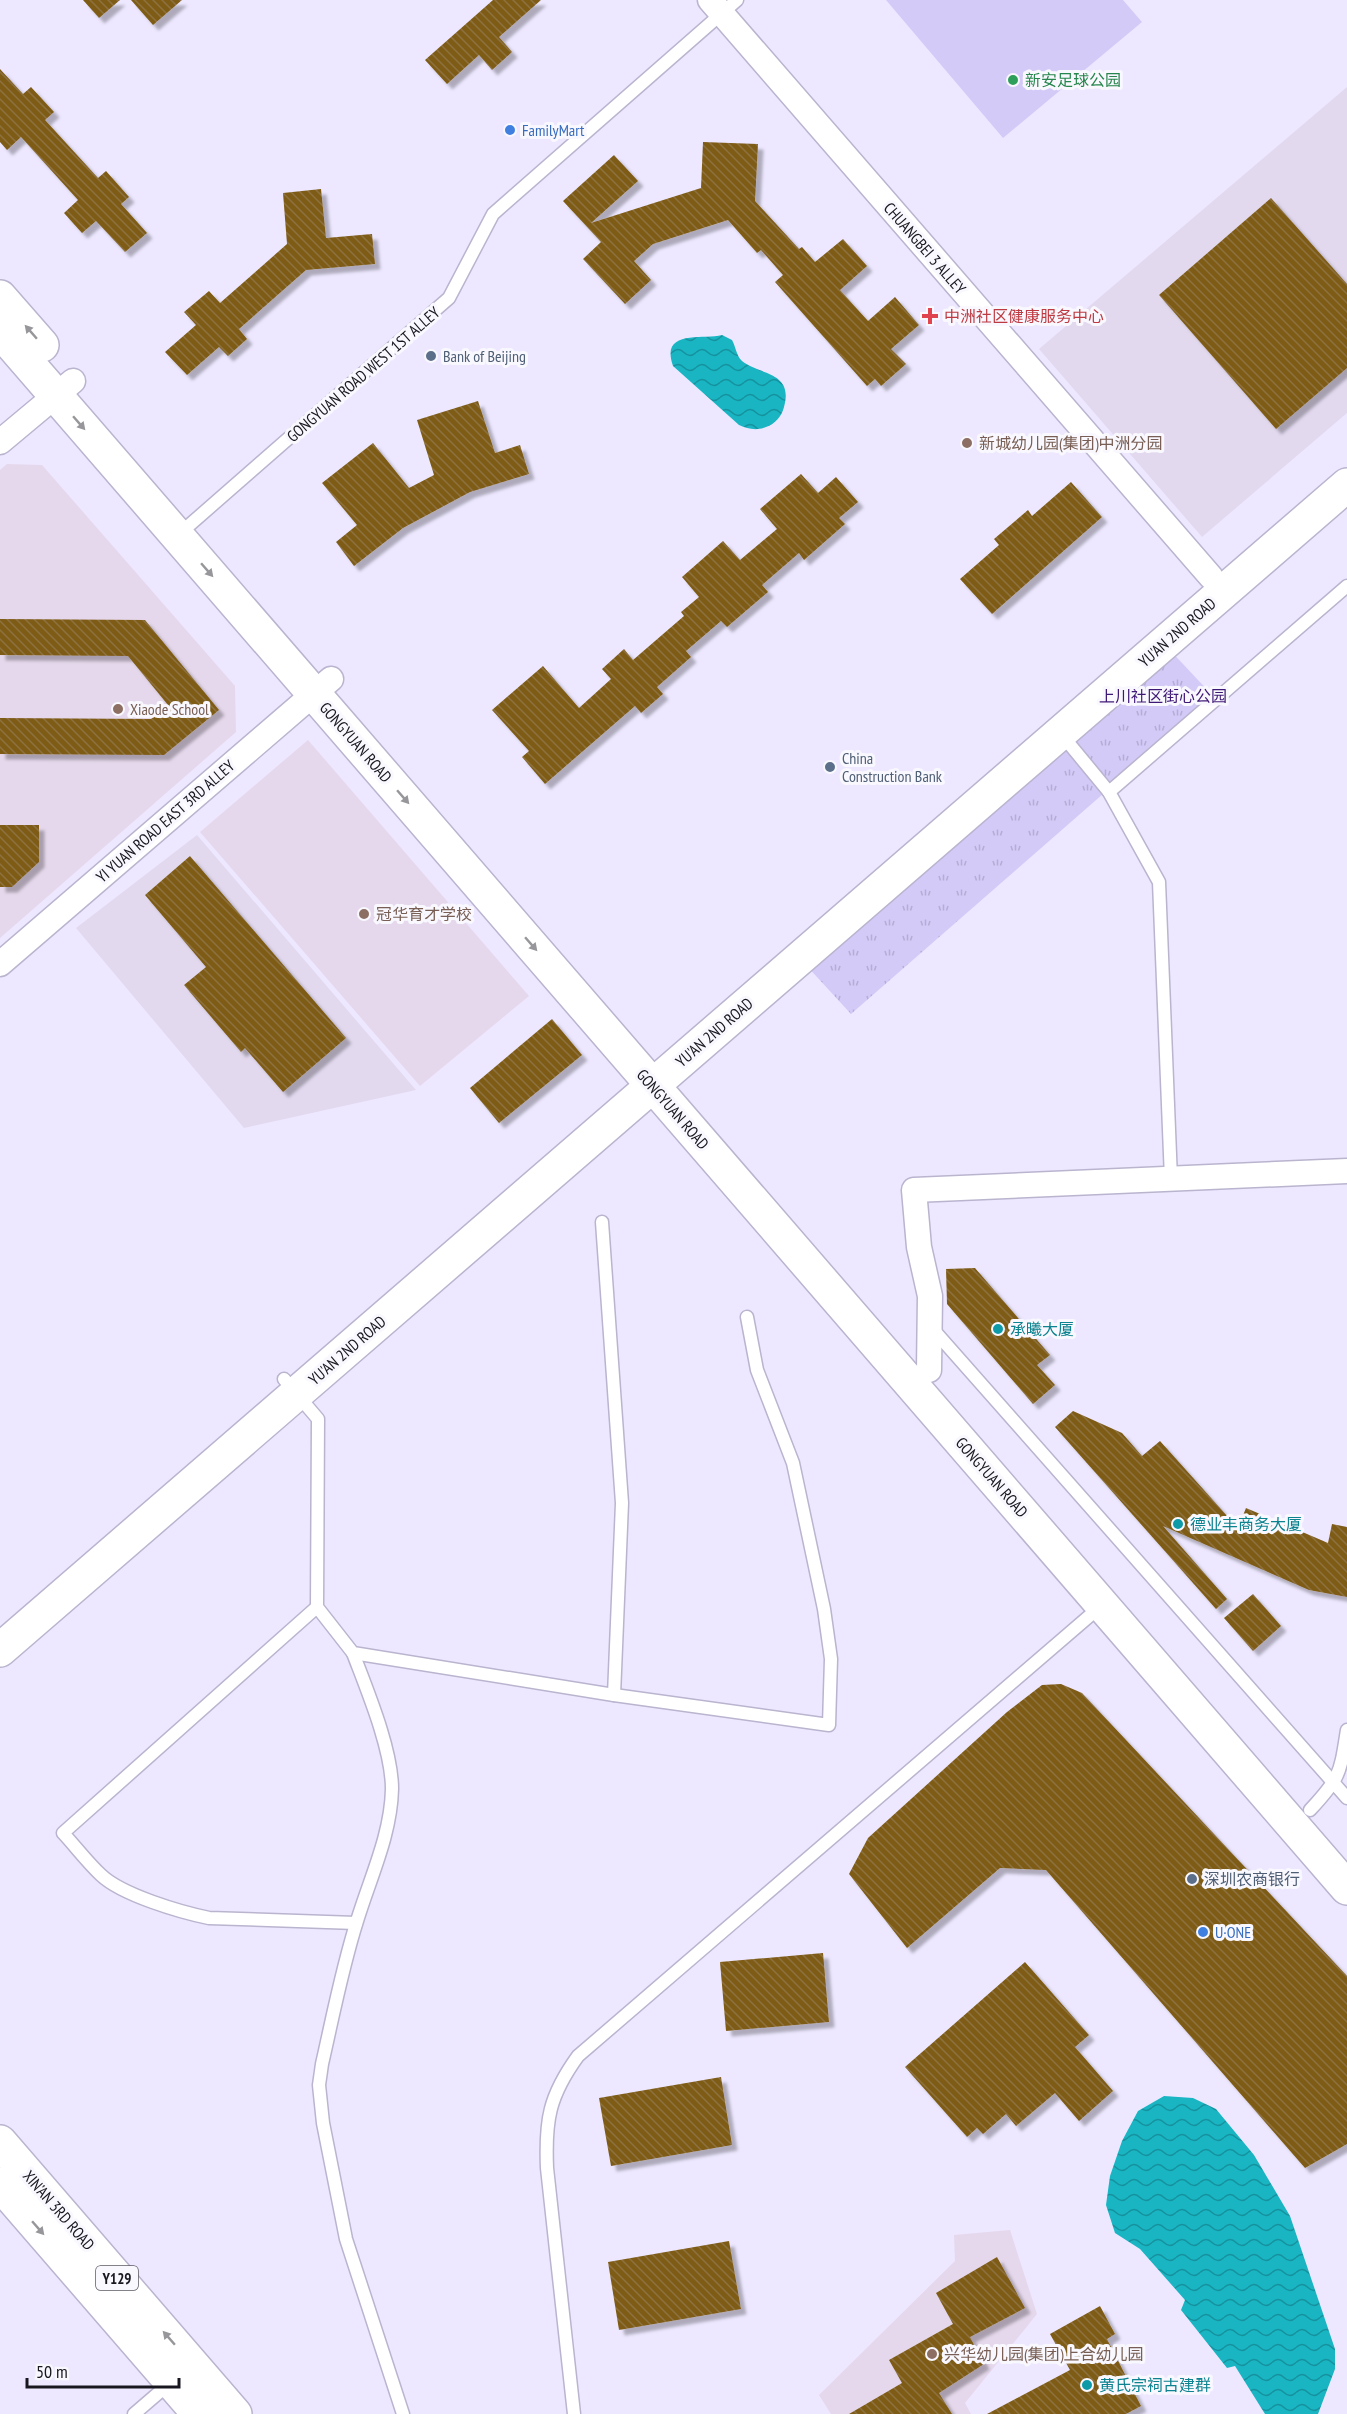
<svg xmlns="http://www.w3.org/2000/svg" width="1347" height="2414" font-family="'PT Sans Narrow','Noto Sans SC',sans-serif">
<defs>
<pattern id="grass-tufts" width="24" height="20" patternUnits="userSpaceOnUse" patternTransform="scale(1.5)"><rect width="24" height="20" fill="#d4caf8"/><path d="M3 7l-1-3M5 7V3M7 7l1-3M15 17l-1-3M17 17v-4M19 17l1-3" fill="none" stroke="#b5add4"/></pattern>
<pattern id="water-waves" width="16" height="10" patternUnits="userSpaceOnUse" patternTransform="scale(1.5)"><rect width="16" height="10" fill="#19b5c3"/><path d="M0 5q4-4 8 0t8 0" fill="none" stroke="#15929e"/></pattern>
<pattern id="building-back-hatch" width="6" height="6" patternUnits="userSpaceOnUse" patternTransform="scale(1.5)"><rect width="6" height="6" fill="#7e5b16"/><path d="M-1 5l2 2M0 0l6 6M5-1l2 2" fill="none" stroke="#8d7240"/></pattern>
<filter id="shadow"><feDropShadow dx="5.5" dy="5.5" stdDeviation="1.5" flood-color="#0004"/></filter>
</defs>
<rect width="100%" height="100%" fill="#ede8ff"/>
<!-- commercial -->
<g fill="#e2d9ef">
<path d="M1347 87V413L1202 537 1039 349Z"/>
<path d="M197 835 416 1090 244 1128 76 928Z"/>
</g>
<!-- education -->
<g fill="#e5d8ec">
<path d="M7 464 42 465 235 686 236 732 0 938V470Z"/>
<path d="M308 740 529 996 420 1086 200 832Z"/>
<path d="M1010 2230 1037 2314 965 2403 971 2414H831L819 2395 955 2261 954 2235Z"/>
</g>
<!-- grass -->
<path fill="url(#grass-tufts)" d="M1167 647 1214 697 851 1014 805 964Z"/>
<!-- pitch -->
<path fill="#d4caf8" d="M886 0H1123L1142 22 1003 138Z"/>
<!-- water -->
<g fill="url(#water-waves)">
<path d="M722 335 732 340C736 347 736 355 742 361 759 375 794 371 784 407 782 416 775 424 766 427 756 431 748 429 739 425L673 366C660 329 702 340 722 335Z"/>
<path d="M1164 2096 1193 2098 1216 2109 1254 2155 1290 2216 1335 2349V2369L1318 2414H1265L1235 2366 1227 2368 1181 2310 1185 2300 1140 2249 1115 2233 1106 2205 1110 2176 1122 2141 1138 2111Z"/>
</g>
<!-- building -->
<g fill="url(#building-back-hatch)" filter="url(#shadow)">
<path d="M83 0H120L99 18Z"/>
<path d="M131 0H182L153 25Z"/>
<path d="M493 0H541L499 37 512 52 492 70 479 55 447 84 425 60Z"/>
<path d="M0 69 23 94 31 87 54 112 45 120 98 178 106 171 129 197 121 204 147 233 125 252 96 221 82 233 64 213 78 200 21 137 7 150 0 142Z"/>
<path d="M703 142 758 144 755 201 799 249 802 247 815 262 843 239 867 266 840 290 868 321 895 297 919 325 891 349 906 364 881 386 875 379 867 386 775 282 783 275 761 250 757 253 728 220 653 244 634 261 651 280 625 304 583 259 601 242 563 201 614 155 638 181 591 223 701 188Z"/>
<path d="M321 189 326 238 372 234 375 264 306 270 239 329 247 339 228 356 219 347 187 375 165 352 196 325 184 312 209 291 220 303 287 244 283 193Z"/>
<path d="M1271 198 1347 284V368L1276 429 1159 295Z"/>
<path d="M478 401 495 453 520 445 529 474 470 492 403 528 354 566 336 542 357 525 322 483 373 443 409 488 434 475 417 420Z"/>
<path d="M801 474 818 493 836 477 858 502 839 518 845 524 804 560 799 553 762 585 768 592 727 627 721 621 686 651 691 657 657 687 663 694 641 713 635 706 545 784 522 757 529 751 492 710 543 666 579 708 611 679 602 669 624 649 633 660 684 616 681 612 699 597 682 577 723 541 740 560 777 529 760 509Z"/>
<path d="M1071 482 1102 517 992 614 960 579 999 545 994 539 1028 510 1032 516Z"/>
<path d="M0 619 145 620 219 710 164 755 0 754V718L151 719 168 705 128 656 0 655Z"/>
<path d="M0 825H39V862L12 887H0Z"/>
<path d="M190 856 346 1038 283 1092 245 1048 241 1052 184 985 206 967 145 895Z"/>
<path d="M552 1019 582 1055 499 1123 470 1088Z"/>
<path d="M975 1268 1050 1355 1037 1365 1055 1385 1033 1404 947 1304 946 1269Z"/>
<path d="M1073 1411 1122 1433 1142 1456 1160 1441 1238 1528 1246 1508 1328 1543 1332 1524 1347 1527V1597L1309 1590 1163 1526 1227 1599 1216 1609 1055 1427Z"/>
<path d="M1253 1594 1281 1626 1253 1651 1224 1618Z"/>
<path d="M1061 1684 1082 1693 1347 1976V2144L1305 2168 1046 1870 1000 1868 907 1948 849 1874 868 1838 1007 1712 1042 1685Z"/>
<path d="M823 1953 829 2022 726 2031 720 1962Z"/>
<path d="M1025 1962 1089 2035 1075 2047 1113 2091 1079 2121 1055 2093 1016 2126 1006 2114 983 2134 977 2128 967 2137 905 2067Z"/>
<path d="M721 2077 732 2145 611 2166 599 2098Z"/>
<path d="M729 2241 741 2309 619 2330 608 2262Z"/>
<path d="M997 2257 1025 2308 970 2337 984 2364 939 2393 952 2414H849L902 2383 889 2360 953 2324 936 2293Z"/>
<path d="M1100 2306 1115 2334 1107 2339 1141 2406 1126 2414H987L1070 2370 1050 2334Z"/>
</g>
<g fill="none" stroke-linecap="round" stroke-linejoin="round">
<!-- service casing -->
<g stroke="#bab4cf" stroke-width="15">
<g id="service">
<path d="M178 535 449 298 493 214 737 0"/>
<path d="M1062 735 1109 792"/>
<path d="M1171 1179 1159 882 1109 792 1347 586"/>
<path d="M602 1222 622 1503 614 1695"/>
<path d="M931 1327 1347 1798"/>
<path d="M284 1379 318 1419 317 1607 353 1653 614 1695 829 1725 831 1659 824 1609 793 1463 757 1370 747 1317"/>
<path d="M317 1607 63 1833C76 1847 87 1862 101 1875 122 1895 180 1912 209 1918L356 1923"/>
<path d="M353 1653C367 1690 392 1749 392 1789 391 1835 370 1878 357 1921 342 1968 333 2016 322 2064L319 2085 323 2123 346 2239 403 2414"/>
<path d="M1310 1810C1341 1777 1340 1773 1347 1730"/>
<path d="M134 2414 170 2383"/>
<path d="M574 2414 547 2168C545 2120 549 2096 578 2056L1101 1606"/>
</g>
</g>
<!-- minor casing -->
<g stroke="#bab4cf" stroke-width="27">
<g id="minor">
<path d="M710 0 1211 577"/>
<path d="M0 442 73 381"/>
<path d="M0 964 331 679"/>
<path d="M929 1370 930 1296 919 1247 914 1190 1347 1171"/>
</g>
</g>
<!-- secondary casing -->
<g stroke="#bab4cf" stroke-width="36">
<g id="secondary">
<path d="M0 297 42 345"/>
<path d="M0 331 1347 1888"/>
<path d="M0 1650 1347 485"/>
</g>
</g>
<!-- primary casing -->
<g stroke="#bab4cf" stroke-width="36">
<g id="primary">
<path d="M0 2142 235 2414"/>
<path d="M0 2184 199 2414"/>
</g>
</g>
<!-- service -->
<use href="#service" stroke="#fff" stroke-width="12"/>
<!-- minor -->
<use href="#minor" stroke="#fff" stroke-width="24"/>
<!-- secondary -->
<use href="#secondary" stroke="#fff" stroke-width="33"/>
<!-- primary -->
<use href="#primary" stroke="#fff" stroke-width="33"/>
</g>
<!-- one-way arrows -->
<defs><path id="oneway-solid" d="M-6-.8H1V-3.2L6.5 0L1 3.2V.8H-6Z" transform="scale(1.5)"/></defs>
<g fill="#97969a">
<use href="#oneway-solid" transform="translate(31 332) rotate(-131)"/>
<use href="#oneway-solid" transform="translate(79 423) rotate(49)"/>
<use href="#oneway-solid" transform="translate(207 570) rotate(49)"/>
<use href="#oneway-solid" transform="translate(403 797) rotate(49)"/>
<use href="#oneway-solid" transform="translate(531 944) rotate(49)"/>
<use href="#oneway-solid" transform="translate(38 2228) rotate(49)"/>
<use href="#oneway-solid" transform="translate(169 2338) rotate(-131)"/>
</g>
<!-- markers -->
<circle fill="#2e9e5b" stroke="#f9f8fe" stroke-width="2" cx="1013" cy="80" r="6"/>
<g fill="#3f7fe0" stroke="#f9f8fe" stroke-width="2">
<circle cx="510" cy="130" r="6"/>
<circle cx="1203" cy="1932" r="6"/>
</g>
<path fill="#e0444e" stroke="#f9f8fe" stroke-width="2" d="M927 307h6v6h6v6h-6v6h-6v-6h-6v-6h6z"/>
<g fill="#5c6f8a" stroke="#f9f8fe" stroke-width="2">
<circle cx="431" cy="356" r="6"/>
<circle cx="830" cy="767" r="6"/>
<circle cx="1192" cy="1879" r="6"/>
</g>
<g fill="#8d6e63" stroke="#f9f8fe" stroke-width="2">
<circle cx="967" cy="443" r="6"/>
<circle cx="118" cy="709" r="6"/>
<circle cx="364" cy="914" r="6"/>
<circle cx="932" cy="2354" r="6"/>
</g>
<g fill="#0f9aa8" stroke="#f9f8fe" stroke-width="2">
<circle cx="998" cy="1329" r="6"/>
<circle cx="1178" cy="1524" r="6"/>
<circle cx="1087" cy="2385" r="6"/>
</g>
<g text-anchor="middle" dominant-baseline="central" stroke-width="6" stroke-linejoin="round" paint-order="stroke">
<!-- shield labels -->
<rect fill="#f9f8fe" stroke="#5c5a62" stroke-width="1.5" x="96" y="2266" width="42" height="24" rx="4.5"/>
<g font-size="15" font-weight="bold" fill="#18161f">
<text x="117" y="2278">Y129</text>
</g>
<!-- leisure labels -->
<g font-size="16" fill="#27864d" stroke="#f9f8fe" text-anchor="start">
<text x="1025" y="80">新安足球公园</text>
</g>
<!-- shop labels -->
<g font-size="16" fill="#366cbe" stroke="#f9f8fe" text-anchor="start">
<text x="522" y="130">FamilyMart</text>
<text x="1215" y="1932">U·ONE</text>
</g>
<!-- street labels -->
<g font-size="16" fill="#18161f" stroke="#f9f8fe">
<text transform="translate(925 248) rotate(49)">CHUANGBEI 3 ALLEY</text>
<text transform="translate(363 374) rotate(-41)">GONGYUAN ROAD WEST 1ST ALLEY</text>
<text transform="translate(1177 632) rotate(-41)">YU'AN 2ND ROAD</text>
<text transform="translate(356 742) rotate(49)">GONGYUAN ROAD</text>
<text transform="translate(165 821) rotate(-41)">YI YUAN ROAD EAST 3RD ALLEY</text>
<text transform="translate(714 1032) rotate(-41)">YU'AN 2ND ROAD</text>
<text transform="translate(673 1109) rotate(49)">GONGYUAN ROAD</text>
<text transform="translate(347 1350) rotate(-41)">YU'AN 2ND ROAD</text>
<text transform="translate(992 1477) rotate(49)">GONGYUAN ROAD</text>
<text transform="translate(59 2210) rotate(49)">XIN’AN 3RD ROAD</text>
</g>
<!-- health labels -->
<g font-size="16" fill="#be3a42" stroke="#f9f8fe" text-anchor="start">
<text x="944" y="316">中洲社区健康服务中心</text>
</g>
<!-- service labels -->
<g font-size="16" fill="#4e5e75" stroke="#f9f8fe" text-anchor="start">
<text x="443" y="356">Bank of Beijing</text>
<text x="842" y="758">China<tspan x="842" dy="18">Construction Bank</tspan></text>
<text x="1204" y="1879">深圳农商银行</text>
</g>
<!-- education labels -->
<g font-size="16" fill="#785e54" stroke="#f9f8fe" text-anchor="start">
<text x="979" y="443">新城幼儿园(集团)中洲分园</text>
<text x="130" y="709">Xiaode School</text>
<text x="376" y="914">冠华育才学校</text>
<text x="944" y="2354">兴华幼儿园(集团)上合幼儿园</text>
</g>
<!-- park labels -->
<g font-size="16" fill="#3e1875" stroke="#f9f8fe">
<text x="1163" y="696">上川社区街心公园</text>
</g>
<!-- culture labels -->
<g font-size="16" fill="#0d838f" stroke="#f9f8fe" text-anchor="start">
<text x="1010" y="1329">承曦大厦</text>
<text x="1190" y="1524">德业丰商务大厦</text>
<text x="1099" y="2385">黄氏宗祠古建群</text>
</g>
</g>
<!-- scale -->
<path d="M27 2378v9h152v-9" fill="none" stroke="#18161f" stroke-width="3"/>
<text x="36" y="2378" font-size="18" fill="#18161f" stroke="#f9f8fe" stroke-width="4.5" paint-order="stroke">50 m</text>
</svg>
